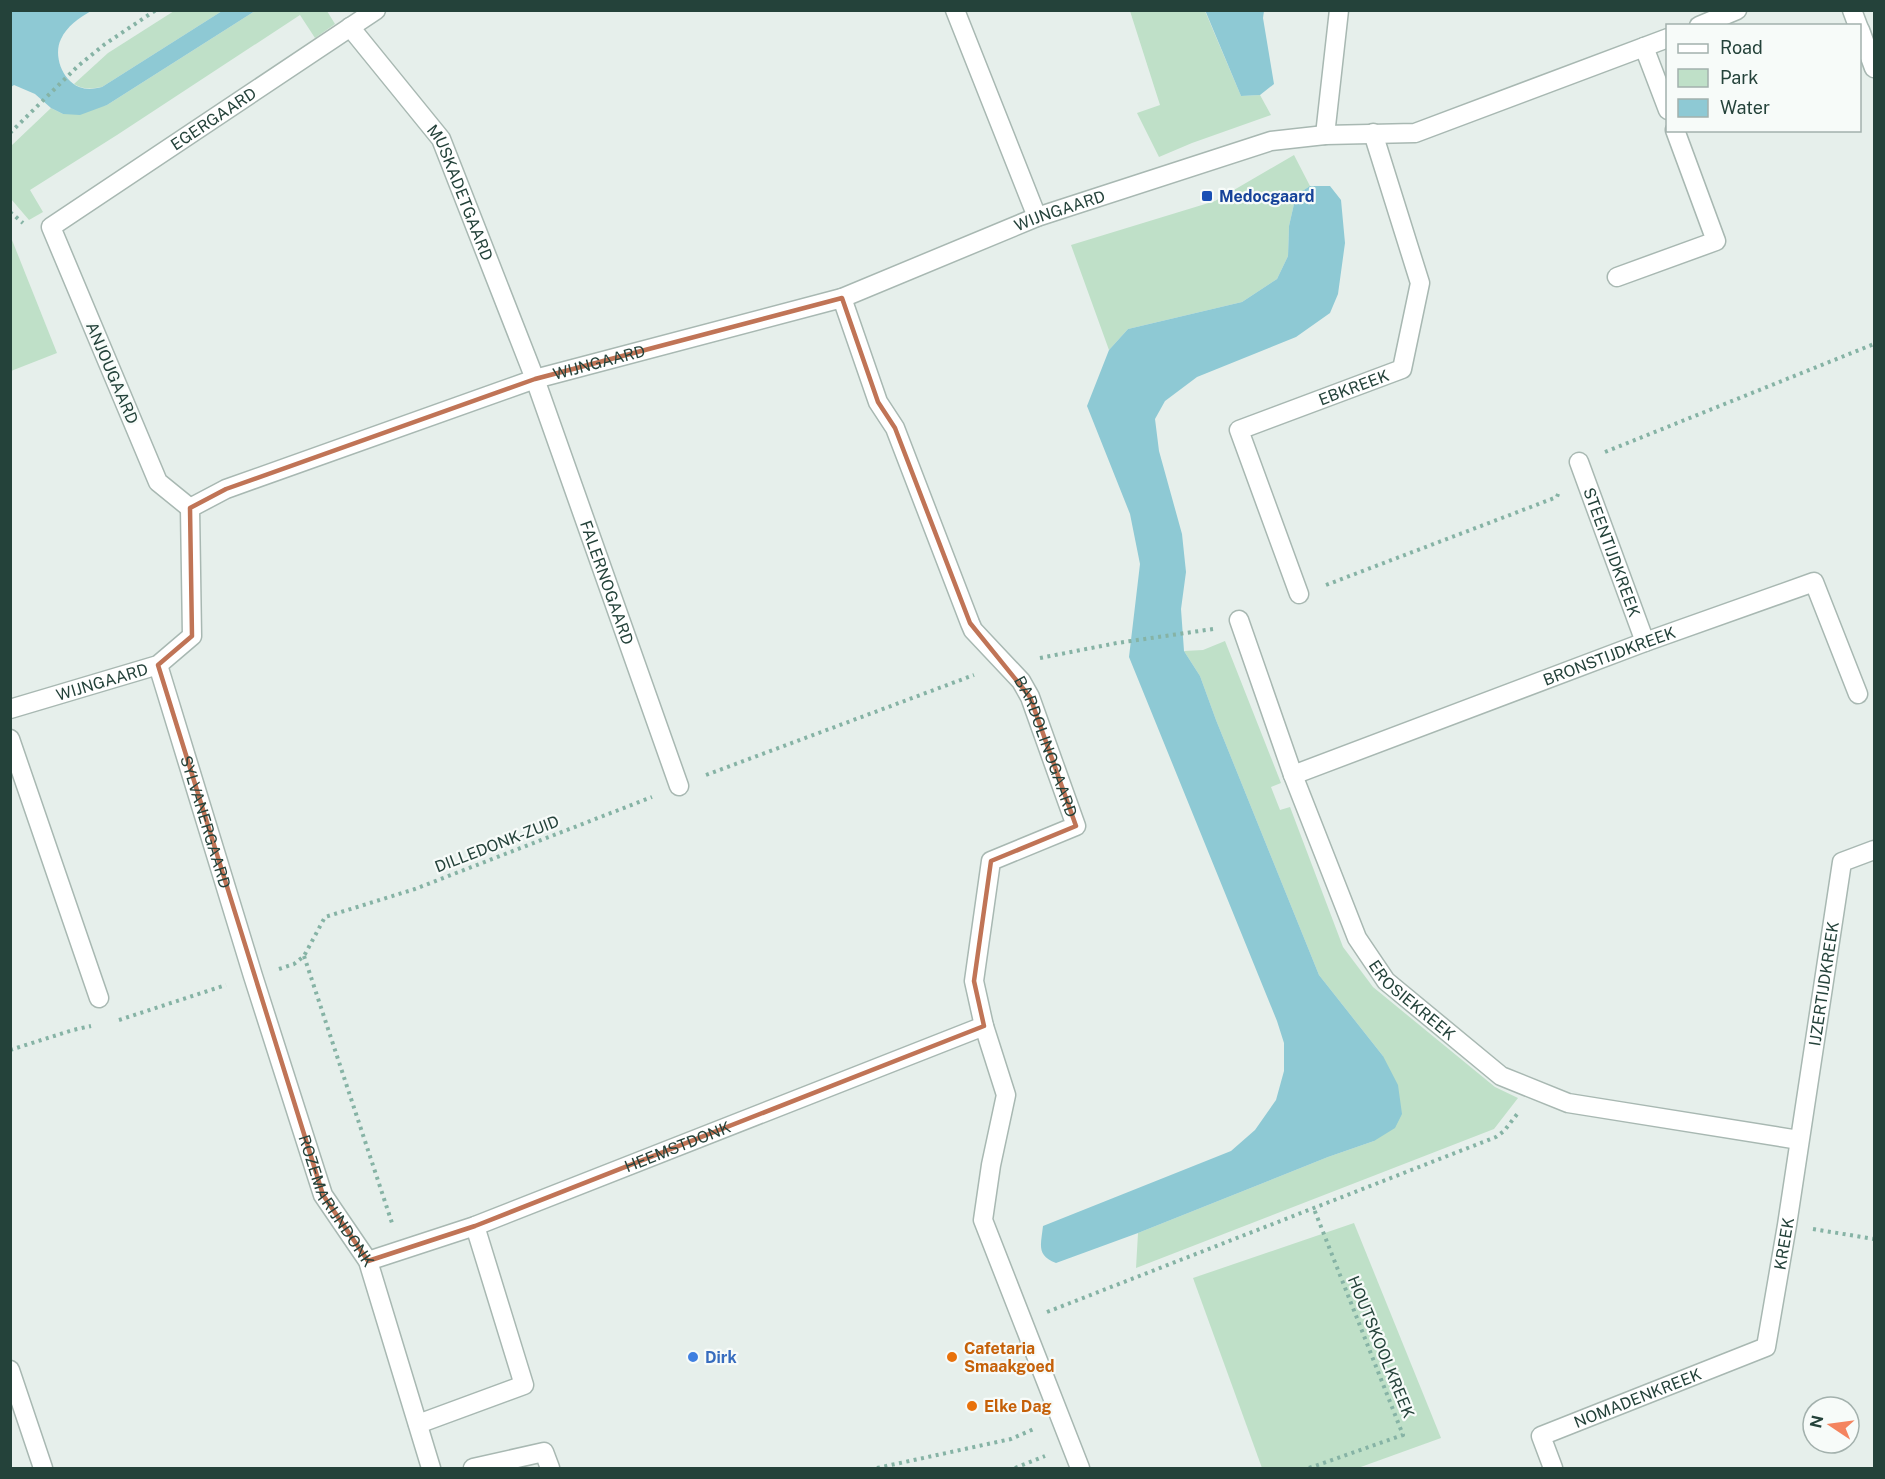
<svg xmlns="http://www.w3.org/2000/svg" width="1885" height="1479" font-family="'Public Sans',sans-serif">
<rect width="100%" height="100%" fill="#e6efeb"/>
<!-- green -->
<g fill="#bfe0c8">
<path d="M174 11H222L102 87C91 89 84 90 74 84L108 53Z"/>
<path d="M255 11H327L335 24 315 38 300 15 117 135 30 190 43 212 29 220 11 199V146L51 108 63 114 107 105Z"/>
<path d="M1130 11H1205L1241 96 1260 95 1271 115 1192 143 1159 157 1137 113 1160 105Z"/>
<path d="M1294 155 1310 186 1296 195 1289 226 1288 256 1277 279 1242 302 1128 329 1109 350 1071 245 1215 201Z"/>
<path d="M10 235 57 353 11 371H10Z"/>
<path d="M1225 641 1281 783 1271 787 1280 810 1290 807 1343 947 1373 987 1495 1087 1518 1098 1494 1129 1136 1268 1138 1233 1328 1157 1374 1141 1383 1056 1319 975 1216 720 1200 676 1184 651 1203 650Z"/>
<path d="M1354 1223 1441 1438 1358 1468H1262L1193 1278Z"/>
</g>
<!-- water -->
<g fill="#8ec9d4">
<path d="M11 10 91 11C79 18 67 26 61 39 53 55 62 80 79 87 87 90 94 89 102 87L222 11H255L107 105 80 115 63 114 51 108 35 94 14 85 11 87Z"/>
<path d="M1205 10 1264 11 1263 18 1274 84 1260 95 1241 96Z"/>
<path d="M1310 186H1330L1341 200 1345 243 1338 294 1330 313 1296 337 1197 377 1165 401 1155 419 1159 451 1182 534 1186 572 1181 609 1184 651 1200 676 1216 720 1319 975 1383 1056 1398 1085 1402 1114 1395 1128 1374 1141 1328 1157 1138 1233 1056 1263C1036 1255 1041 1245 1043 1226L1231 1151 1255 1130 1276 1100 1284 1071V1043L1277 1021 1129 657 1140 564 1130 514 1087 406 1109 350 1128 329 1242 302 1277 279 1288 256 1289 226 1296 195Z"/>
</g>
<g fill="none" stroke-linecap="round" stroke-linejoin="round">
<!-- minor casing -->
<g stroke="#a8b8b2" stroke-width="21">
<g id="minor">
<path d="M955 10 1037 217"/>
<path d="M1852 10 1858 26"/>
<path d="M1699 26 1737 10"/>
<path id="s1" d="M350 27 441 139 535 379 679 786"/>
<path d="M1860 30 1874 68"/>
<path d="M1644 47 1668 110"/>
<path d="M1325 135 1339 10"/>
<path d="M1617 277 1716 241 1675 130"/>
<path id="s2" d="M842 298 878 402 895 428 970 623 973 630 1021 681 1030 697 1076 826 991 861 974 981 984 1026 1006 1095 991 1165 983 1220 1080 1468"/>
<path id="s3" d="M1579 462 1645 642"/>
<path id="s4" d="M190 508 158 482 51 227 376 10"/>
<path id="s5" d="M1299 594 1239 430 1402 369 1420 283 1373 133"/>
<path id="s6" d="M1239 620 1293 775 1357 938 1386 981 1501 1076 1568 1103 1799 1140"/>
<path id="s7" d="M158 665 253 976 323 1195 368 1261 431 1468"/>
<path id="s8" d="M10 709 158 665 192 636 190 508 226 489 535 379 842 298 1037 217 1271 141 1325 135 1415 133 1668 38"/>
<path d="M10 739 99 998"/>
<path id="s9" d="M1293 775 1645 642 1814 582 1858 694"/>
<path id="s10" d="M368 1261 475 1226 984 1026"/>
<path d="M10 1370 43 1468"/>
<path d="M418 1424 524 1385 475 1226"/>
<path d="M473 1468 544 1452 550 1468"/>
<path id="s11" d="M1553 1468 1541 1436 1766 1347 1787 1225 1842 862 1874 850"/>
</g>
</g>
<!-- path -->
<g stroke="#86b3a5" stroke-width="4" stroke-dasharray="3 4.5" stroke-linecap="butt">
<path d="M10 133 78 66 105 44 156 10"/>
<path d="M10 212 23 223"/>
<path d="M1605 452 1874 344"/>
<path d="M1326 585 1557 497 1559 491"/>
<path d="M1040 658 1117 643 1213 629"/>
<path d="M706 775 974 675"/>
<path d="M304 956 392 1223"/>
<path d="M279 969 294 964 304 956 325 917 415 889 652 797"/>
<path d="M119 1020 226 985"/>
<path d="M10 1050 73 1030 91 1026"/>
<path d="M1813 1229 1874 1239"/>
<path d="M1047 1312 1496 1137 1504 1131 1518 1113"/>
<path d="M877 1468 1011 1439 1036 1428"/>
<path d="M1015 1468 1045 1456"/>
<path d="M1309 1468 1403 1435 1314 1209"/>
</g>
<!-- minor -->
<use href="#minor" stroke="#fff" stroke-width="18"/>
</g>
<!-- marked area -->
<path fill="none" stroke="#c07456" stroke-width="4.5" stroke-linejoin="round" d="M842 298 878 402 895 428 970 623 1030 697 1076 826 991 861 974 981 984 1026 475 1226 368 1261 323 1195 158 665 192 636 190 508 226 489 535 379Z"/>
<!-- markers -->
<rect fill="#1a4fb4" stroke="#f7fbf9" stroke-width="2" x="1201" y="190" width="12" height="12" rx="3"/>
<circle fill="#3f7fe0" stroke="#f7fbf9" stroke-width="2" cx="693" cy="1357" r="6"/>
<g fill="#e8710a" stroke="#f7fbf9" stroke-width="2">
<circle cx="952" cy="1357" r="6"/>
<circle cx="972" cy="1406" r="6"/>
</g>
<g text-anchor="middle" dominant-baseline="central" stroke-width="4.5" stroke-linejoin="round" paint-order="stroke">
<!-- street labels -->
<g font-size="16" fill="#24423a" stroke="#f7fbf9">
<text stroke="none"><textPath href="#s4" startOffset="513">EGERGAARD</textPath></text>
<text stroke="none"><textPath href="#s1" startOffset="201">MUSKADETGAARD</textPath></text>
<text stroke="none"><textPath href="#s8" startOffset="1248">WIJNGAARD</textPath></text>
<text stroke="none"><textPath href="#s8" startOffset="762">WIJNGAARD</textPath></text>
<text transform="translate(112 373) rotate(67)">ANJOUGAARD</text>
<text stroke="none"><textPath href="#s5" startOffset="297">EBKREEK</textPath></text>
<text stroke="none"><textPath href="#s3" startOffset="96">STEENTIJDKREEK</textPath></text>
<text stroke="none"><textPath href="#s1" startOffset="618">FALERNOGAARD</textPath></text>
<text stroke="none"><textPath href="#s9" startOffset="338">BRONSTIJDKREEK</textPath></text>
<text stroke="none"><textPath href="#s8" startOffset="96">WIJNGAARD</textPath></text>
<text stroke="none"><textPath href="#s2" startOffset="498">BARDOLINOGAARD</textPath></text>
<text stroke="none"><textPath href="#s7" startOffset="164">SYLVANERGAARD</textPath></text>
<text transform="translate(497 844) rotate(-21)">DILLEDONK-ZUID</text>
<text stroke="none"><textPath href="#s11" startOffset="644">IJZERTIJDKREEK</textPath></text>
<text stroke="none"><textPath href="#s6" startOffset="423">EROSIEKREEK</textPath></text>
<text stroke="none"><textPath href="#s10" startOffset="330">HEEMSTDONK</textPath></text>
<text stroke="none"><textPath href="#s7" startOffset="566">ROZEMARIJNDONK</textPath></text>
<text stroke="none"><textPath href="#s11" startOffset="381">KREEK</textPath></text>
<text transform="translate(1381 1347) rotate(68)">HOUTSKOOLKREEK</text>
<text stroke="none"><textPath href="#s11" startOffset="138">NOMADENKREEK</textPath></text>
</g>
<!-- transit labels -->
<g font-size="16" font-weight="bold" fill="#164399" stroke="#f7fbf9" text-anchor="start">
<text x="1219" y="196">Medocgaard</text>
</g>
<!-- food labels -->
<g font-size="16" font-weight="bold" fill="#c56008" stroke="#f7fbf9" text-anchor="start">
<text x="964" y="1348">Cafetaria<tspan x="964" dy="18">Smaakgoed</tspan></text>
<text x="984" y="1406">Elke Dag</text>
</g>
<!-- shop labels -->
<g font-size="16" font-weight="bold" fill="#366cbe" stroke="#f7fbf9" text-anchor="start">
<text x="705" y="1357">Dirk</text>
</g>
</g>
<!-- border -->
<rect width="1885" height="1479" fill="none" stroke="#24423a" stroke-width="24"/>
<!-- legend -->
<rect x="1666" y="24" width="195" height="108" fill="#f7fbf9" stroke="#a3b1ad" stroke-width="1.5"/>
<rect x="1678" y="44" width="30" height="9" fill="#ffffff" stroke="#a3b1ad" stroke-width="1.5"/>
<text x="1720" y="54" font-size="18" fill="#24423a">Road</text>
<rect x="1678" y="69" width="30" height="18" fill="#bfe0c8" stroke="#a3b1ad" stroke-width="1.5"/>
<text x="1720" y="84" font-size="18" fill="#24423a">Park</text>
<rect x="1678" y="99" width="30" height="18" fill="#8ec9d4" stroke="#a3b1ad" stroke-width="1.5"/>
<text x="1720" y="114" font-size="18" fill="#24423a">Water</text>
<!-- north arrow -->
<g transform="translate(1831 1425) rotate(283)"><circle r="28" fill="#f7fbf9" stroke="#a3b1ad" stroke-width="1.5"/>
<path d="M0-4.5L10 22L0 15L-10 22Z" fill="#f4845f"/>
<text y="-9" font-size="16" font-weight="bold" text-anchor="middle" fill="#24423a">N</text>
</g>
</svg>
